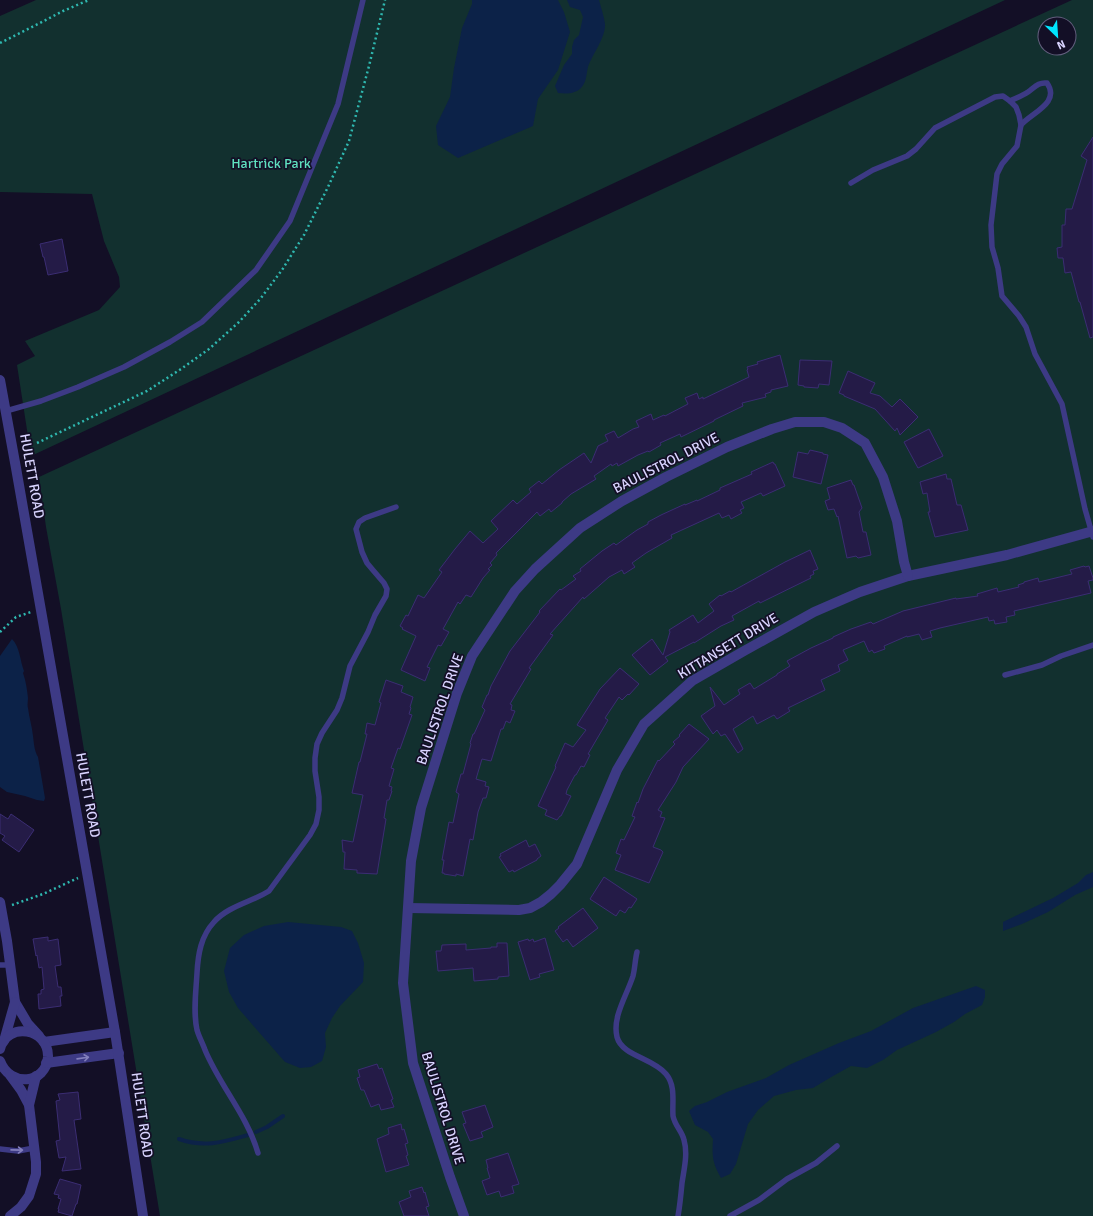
<svg xmlns="http://www.w3.org/2000/svg" width="1093" height="1216" font-family="Signika,sans-serif">
<rect width="100%" height="100%" fill="#130f26"/>
<!-- green -->
<g fill="#12302f" fill-rule="evenodd">
<path d="M36 0H1005L31 456 17 365 35 356 25 341 99 310 120 287 119 277 104 241 92 194 0 192V16Z"/>
<path d="M1072 0H1093V1216H160L61 609 46 527 39 477ZM1045 24H1069V48H1045Z"/>
</g>
<!-- water -->
<g fill="#0c2248">
<path d="M472 0H558L564 12 570 32 558 70 538 99 533 126 458 158 438 145 436 126 450 97 454 68 462 28 472 4Z"/>
<path d="M567 0H599C601 8 604 16 605 24 606 37 592 55 588 67 586 75 587 81 581 88 575 94 566 94 558 93L555 86 564 65 572 54V47L574 40 579 35 583 17 580 10 570 7Z"/>
<path d="M12 639C20 647 20 661 24 671L23 673C26 681 27 690 28 698 28 701 27 705 28 708 29 717 32 726 33 736 34 743 34 750 38 757L45 798 44 801 37 800 25 796 7 792 0 787V656Z"/>
<path d="M1093 872V887L1075 895 1048 912 1022 924 1003 931V922L1053 898 1078 883 1086 875Z"/>
<path d="M288 922 341 927 352 931 358 943 364 963 363 982 340 1006 332 1018 325 1033 326 1047 322 1061 311 1067 300 1068 285 1062 238 1008 229 992 224 971 230 948 244 935 264 926Z"/>
<path d="M976 986 985 990V997L982 1005 965 1014 954 1022 936 1032 897 1050 883 1060 867 1068 851 1066 833 1076 813 1088 796 1090 774 1096 758 1110 748 1124 736 1164 730 1174 721 1178C712 1162 712 1156 713 1139L708 1132 695 1125 689 1111 695 1106 707 1102 727 1092 766 1078 789 1065 839 1043 871 1031 913 1008Z"/>
</g>
<g fill="none" stroke-linecap="round" stroke-linejoin="round">
<!-- stream -->
<g stroke="#0c2248" stroke-width="4">
<path d="M256 1132 267 1127 283 1116"/>
<path d="M179 1139C204 1148 223 1142 248 1135"/>
</g>
</g>
<!-- building -->
<g fill="#241b47" stroke="#3b2d73">
<path d="M1093 137V337L1090 338 1080 302H1079L1071 272 1065 273 1063 258H1058L1057 248 1062 247V225H1065L1066 209H1072L1087 160 1081 156Z"/>
<path d="M62 239 68 271 48 275 44 257H43L40 244Z"/>
<path d="M780 355 788 386 771 390V392L765 394 766 397 742 403 743 406 714 420V421L681 437 680 434 660 443 661 445 649 452 648 451 638 455 618 466 617 463 612 466 611 464 594 476 596 479 571 494 562 502V503L551 512 549 509 540 516 537 512 496 553 497 555 490 563 492 565 488 569 490 570 483 578 471 597 466 595 460 604 458 602 443 629 449 632 441 646 438 645 427 667 430 668 425 681 401 670 416 636 402 629 403 628 400 626 406 615 408 616 418 595 424 598 442 572 439 570 455 549 470 531 483 543 498 529 491 521 513 500 517 504 531 492 529 489 539 481 542 484 559 470 584 453 591 463 598 446 608 441 605 435 614 431 618 438 633 429 639 427 636 421 651 414 653 420 664 415 665 416 688 404 685 398 697 393 699 399 703 397V399L749 377 747 370 748 369 747 367 758 364 757 362Z"/>
<path d="M800 360 832 361 829 385 819 384 818 388 804 387V386L798 385Z"/>
<path d="M848 371 875 383 870 393 880 396 892 407 900 399 918 417 900 435 897 428 895 431 875 409 844 396V395L839 393Z"/>
<path d="M929 429 943 456 918 468 904 442Z"/>
<path d="M810 450 823 453V454L828 455 821 484 793 477 798 452 808 454Z"/>
<path d="M773 462 774 464H775L785 486 763 496 761 493 741 502 744 508 740 510 742 513 731 519 729 515 722 518 719 513 671 535 672 538 646 553 632 563 635 567 624 574 622 570 609 577 584 599 583 597 550 634 553 635 529 668 531 669 510 704 512 705 511 710 515 711 510 723 506 721 503 729H501L491 761 482 759 476 779 486 782 485 786 489 787 486 798H483L478 812 473 840 470 839 463 876 456 874V876L444 874V873H442L444 860H442L449 822 453 823 459 794 456 792 461 774H463L471 744 470 743 473 734H474L485 710 482 707 487 695H488L491 686 510 651 540 612 539 611 560 589 561 590 576 579 573 576 581 571 580 569 602 551 614 543 616 545 637 530 648 524V522L661 515 685 504V505L697 500V501L720 490V488L752 474 751 472Z"/>
<path d="M946 474 947 479H951L957 505H961L968 530 935 537 928 512H930L927 493 923 494 920 482Z"/>
<path d="M851 480 853 485H854L862 508 859 512 863 532H866L871 555 858 558 856 556 847 558 838 516 837 517 834 509 828 510 825 501 830 499 827 488Z"/>
<path d="M810 550 818 569 813 571 814 574 810 576 811 578 760 603 759 601 732 616 734 620 721 626 694 643V642L665 657 668 661 650 675 632 655 652 639 663 655 670 632 669 630 693 615 698 623 714 611 709 604 720 595 721 596 730 591 731 592 785 562Z"/>
<path d="M1084 566 1085 567 1089 566 1093 578V580L1088 581 1091 593 1014 611 1015 615 1006 617 1007 622 995 624 994 620 989 621 988 617 940 628 930 631 932 637 922 640 919 634 907 637V636L884 646 885 649 874 653 872 650 869 652 864 641 843 650 848 660 838 665 840 671 821 680 825 690 788 708 790 711 777 719 774 715 757 724 753 716 733 729 743 749 738 753 725 734 721 736 717 730 713 734 701 716 715 706 710 687 724 705 740 694 738 690 750 683 754 689 777 675V674L790 666 787 661 811 648 833 638V637L851 629 871 622 873 624 903 611 956 598V599L978 596 977 594 997 588 998 592 1019 587 1018 585 1024 583V582L1038 578 1039 582 1072 574 1070 570Z"/>
<path d="M620 668 639 684 629 695 628 694 622 700 619 697 605 718 608 720 588 754 590 755 584 767 581 766 576 775H575L567 790 566 794 571 796 561 816H560L557 820 545 815 547 810 538 806 556 767 555 766 565 743 573 747 586 730 577 725 600 689Z"/>
<path d="M386 680 403 686 401 692 413 697 410 707 411 708 409 714 412 715 400 749 398 748 391 768 394 769 389 786 392 787 391 791H392L389 800H387L384 818 386 819 377 874 357 873V870L344 869 345 852H343L342 840 353 842 363 795 352 793 359 762H360L367 734H365L367 723 375 725 381 703 379 702Z"/>
<path d="M689 724 709 739 683 767 676 782 658 810 662 812 660 817 665 818 653 847 661 850 663 852 649 883 615 870 621 855 616 853 621 839 624 840 635 817 632 816 637 802 638 803 643 789 658 760 659 761 675 744 673 742 680 736 679 735Z"/>
<path d="M0 814 8 819 11 814 34 830 19 852 2 840 5 836 0 833Z"/>
<path d="M526 840 529 847 535 844 541 856 537 859V860L514 872 513 870 509 872 499 857 501 856 500 854Z"/>
<path d="M604 877 637 899 631 908 629 907 625 913 620 910 616 916 590 899Z"/>
<path d="M583 908 598 928 573 947 567 939 563 942 555 931 559 928 558 927Z"/>
<path d="M48 937V941L58 939 61 965 55 966 58 987H61L62 996H60L61 1006 39 1009 38 994H41V990L44 989 42 967 39 968 37 955 36 956 33 939Z"/>
<path d="M545 938 554 970 539 974 540 977 530 980 518 942 528 939 529 941 533 939 534 942Z"/>
<path d="M497 943H507L509 976 498 977V979L474 981 473 968 438 971 436 951H441L442 945 466 944V950L491 948V947H497Z"/>
<path d="M377 1064 379 1069 382 1068 393 1099 391 1100 394 1107 381 1110 379 1104 371 1107 364 1090H361L357 1078 360 1077 358 1070Z"/>
<path d="M78 1092 81 1119 74 1120 81 1169 62 1171 66 1157 59 1158 56 1141 60 1140 56 1101 60 1100 58 1094Z"/>
<path d="M485 1105 493 1127 481 1132 483 1137 470 1141 463 1124 466 1123 462 1112Z"/>
<path d="M401 1124 402 1130 404 1129 408 1143 405 1144 408 1155 406 1156 409 1165 386 1172 377 1139 389 1134 388 1128Z"/>
<path d="M508 1153 519 1184 512 1186 514 1193 501 1197 499 1191 487 1195 482 1181 490 1178 487 1168H488L486 1160Z"/>
<path d="M60 1179 81 1185 77 1204H76L72 1216 58 1212 59 1209H58L61 1199 58 1198 59 1195 54 1194Z"/>
<path d="M422 1187 424 1193 425 1192 429 1206 426 1207 429 1216H404L399 1202 411 1197 409 1191Z"/>
</g>
<g fill="none" stroke-linecap="round" stroke-linejoin="round">
<!-- path -->
<g stroke="#2fb8b0" stroke-width="2.5" stroke-dasharray="2 3" stroke-linecap="butt">
<path d="M0 43 40 23 63 11 89 0"/>
<path d="M37 443 147 391 181 369 209 349 239 322 261 298 282 270 304 235 328 187 349 141 369 66 385 0"/>
<path d="M0 632 16 617 31 612"/>
<path d="M12 905 43 894 78 878"/>
</g>
<!-- service -->
<g stroke="#3d3a85" stroke-width="5.5">
<path d="M1010 101C1016 98 1022 96 1028 92 1035 87 1038 82 1047 83 1061 103 1031 113 1021 125"/>
<path d="M851 183 873 170 907 156 916 149 935 128 995 97 1003 96 1010 101 1016 107 1019 115 1021 125 1017 146 1002 164 997 174 991 225 992 247 998 268 1002 296 1019 316 1026 327 1035 354 1062 404 1085 509 1093 537"/>
<path d="M6 411 41 401 78 387 124 367 170 342 202 322 256 270 290 221 338 104 363 0"/>
<path d="M1005 675 1042 665 1061 656 1093 645"/>
<path d="M637 952C635 960 635 968 633 976 627 995 612 1017 617 1037 622 1056 653 1058 666 1074 676 1086 672 1102 673 1116 675 1126 682 1131 684 1140 688 1154 684 1169 682 1183 681 1194 680 1205 678 1216"/>
<path d="M0 965H10"/>
<path d="M0 1149 18 1151 34 1148"/>
<path d="M258 1153C247 1115 220 1086 205 1050 203 1044 199 1037 197 1030 193 1012 196 991 197 973 198 954 201 936 214 922 228 906 252 902 269 891L310 835 316 824 319 810V797L315 771V758L317 744 322 733 337 710 342 698 350 666 368 632 375 615 386 596 387 589 384 583 372 569 367 563 362 552 356 529 359 522 365 518 396 507"/>
<path d="M730 1216 759 1200 787 1179 816 1163 837 1146"/>
</g>
<!-- minor -->
<g stroke="#3d3a85" stroke-width="10">
<path d="M0 902 7 941 15 1002 28 1024 39 1036"/>
<path d="M409 908 519 910 530 908 541 902 551 894 560 885 577 864 617 770 644 724 692 681 744 651 814 612 860 592 908 576 1007 555 1093 531"/>
<path d="M4 1041 15 1002"/>
<path d="M44 1042 115 1032"/>
<path d="M0 1049C7 1021 49 1028 48 1057 46 1084 10 1088 0 1061"/>
<path d="M46 1063 119 1053"/>
<path d="M10 1075 21 1090 29 1105 36 1162V1174L29 1196 21 1207 10 1216"/>
<path d="M29 1105 36 1076"/>
<path d="M464 1216 450 1177 413 1063 403 983 411 861 421 808 457 693 472 656 515 591 535 569 580 528 622 501 666 477 727 447 772 429 795 422H824L842 428 865 443 883 477 897 521 904 562 908 576"/>
</g>
<!-- tertiary -->
<path stroke="#3d3a85" stroke-width="10" d="M0 380 16 468 115 1032 143 1216"/>
</g>
<!-- one-way arrows -->
<defs><path id="oneway-shaft" d="M-6 0H5M1.5-3L5.5 0L1.5 3" fill="none" stroke-width="1.6" stroke-linecap="round" stroke-linejoin="round"/></defs>
<g stroke="#837fbc">
<use href="#oneway-shaft" transform="translate(83 1058) rotate(-8)"/>
<use href="#oneway-shaft" transform="translate(17 1150) rotate(1)"/>
</g>
<g text-anchor="middle" dominant-baseline="central" stroke-width="3.5" stroke-linejoin="round" paint-order="stroke">
<!-- park labels -->
<g font-size="14" fill="#5fe0c0" stroke="#130f26">
<text x="271" y="163">Hartrick Park</text>
</g>
<!-- street labels -->
<g font-size="14" fill="#d9d4ff" stroke="#130f26">
<text transform="translate(666 463) rotate(-27)">BAULISTROL DRIVE</text>
<text transform="translate(32 476) rotate(80)">HULETT ROAD</text>
<text transform="translate(728 646) rotate(-31)">KITTANSETT DRIVE</text>
<text transform="translate(440 709) rotate(-71)">BAULISTROL DRIVE</text>
<text transform="translate(88 795) rotate(80)">HULETT ROAD</text>
<text transform="translate(443 1108) rotate(73)">BAULISTROL DRIVE</text>
<text transform="translate(142 1115) rotate(82)">HULETT ROAD</text>
</g>
</g>
<!-- north arrow -->
<g transform="translate(1057 36) rotate(155)"><circle r="19" fill="#130f26" stroke="#625e7d"/>
<path d="M0-3L7 15L0 10L-7 15Z" fill="#00e5ff"/>
<text y="-6" font-size="11" font-weight="bold" text-anchor="middle" fill="#d9d4ff">N</text>
</g>
</svg>
